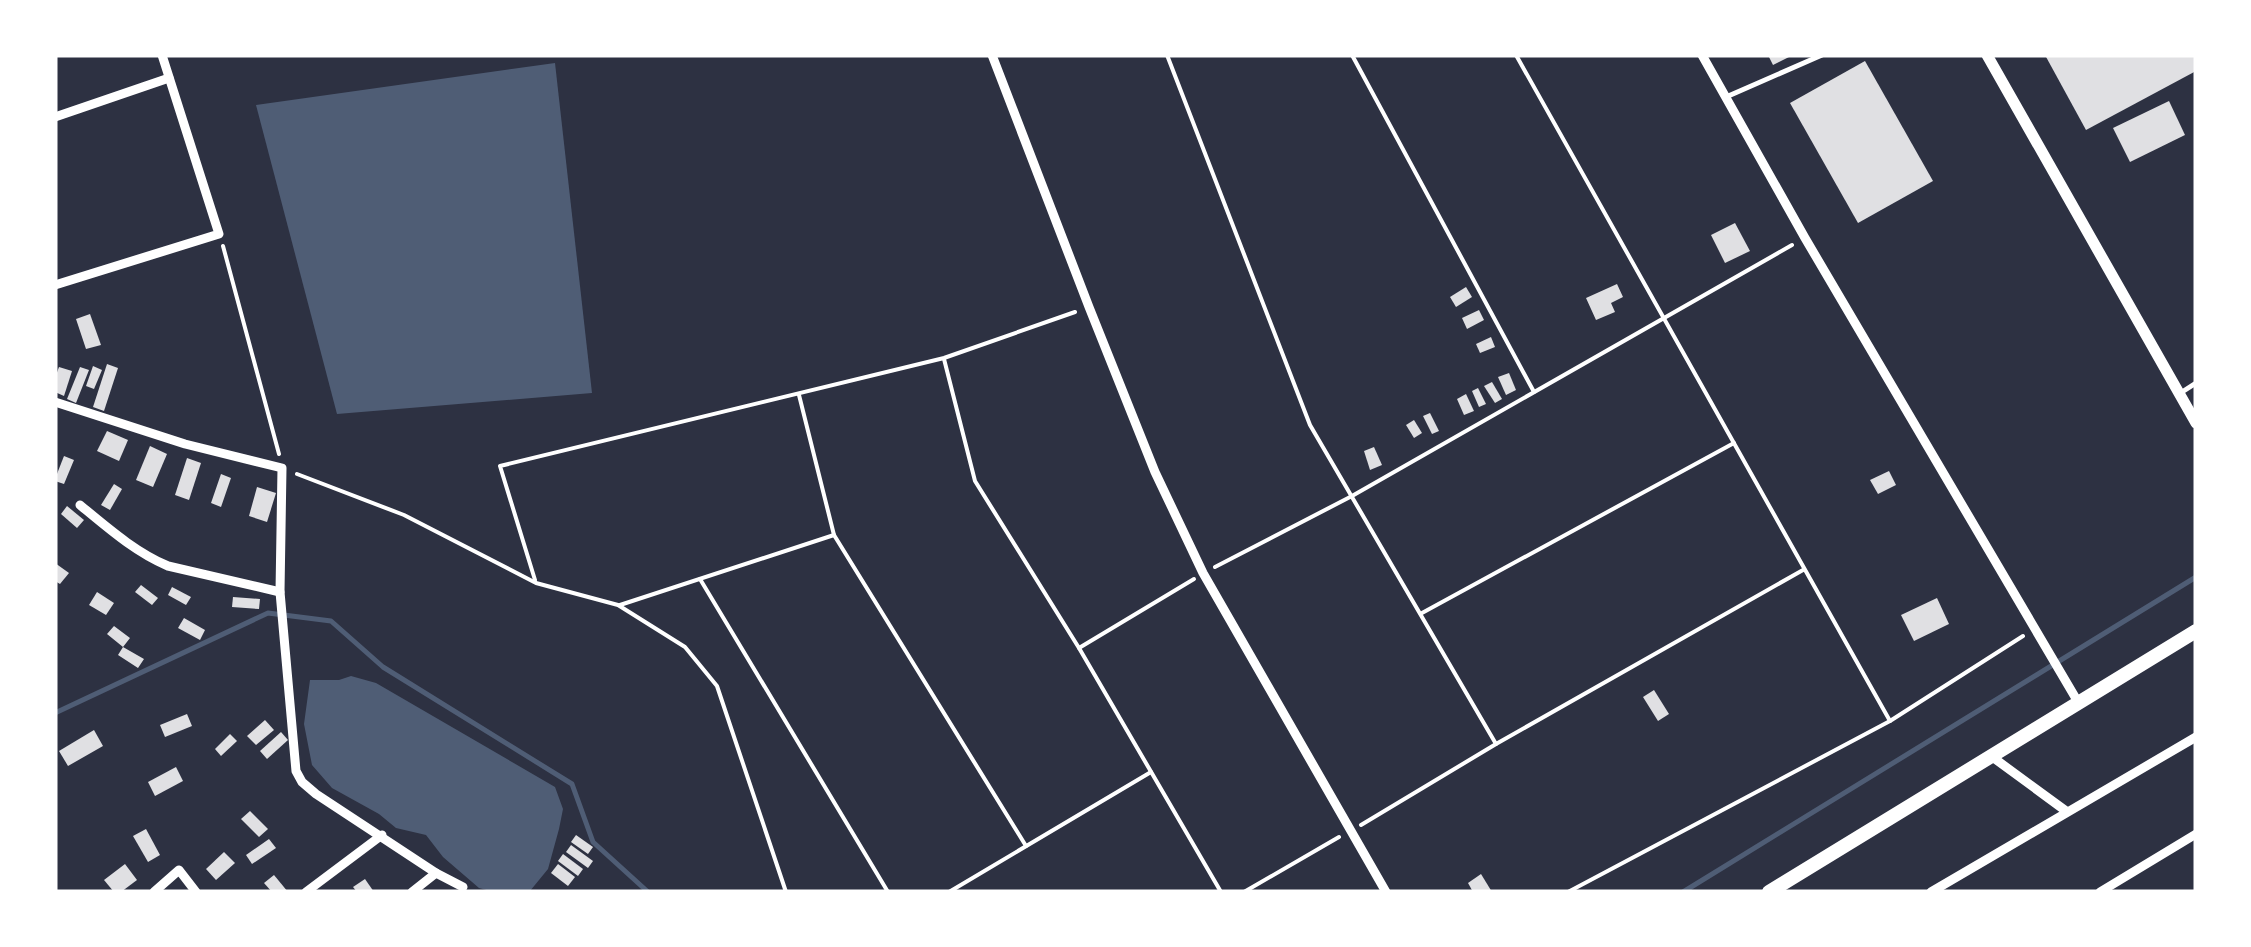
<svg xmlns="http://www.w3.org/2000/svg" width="2251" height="947" font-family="'Golos Text',sans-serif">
<rect width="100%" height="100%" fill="#2d3142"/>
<!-- water -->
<g fill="#4f5d75">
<path d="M555 63 592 393 337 414 256 105Z"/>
<path d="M351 676 376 683 555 787 563 809 559 829 548 869 530 891 494 892 479 888 443 857 426 835 396 828 379 814 332 788 312 765 304 724 310 680H339Z"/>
</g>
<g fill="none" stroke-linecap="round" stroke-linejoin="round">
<!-- stream -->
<g stroke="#4f5d75" stroke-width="5">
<path d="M55 713 268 613 331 621 383 667 572 784 593 842 648 892"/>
<path d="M1683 892 2196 577"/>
</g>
</g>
<!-- building -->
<g fill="#e0e0e3">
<path d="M1768 55H1793L1773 65Z"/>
<path d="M2045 55H2196V71L2086 130Z"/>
<path d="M1865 61 1933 181 1858 223 1790 103Z"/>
<path d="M2169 101 2185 135 2130 162 2113 128Z"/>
<path d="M1735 223 1750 251 1725 263 1711 235Z"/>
<path d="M1617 284 1623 297 1611 303 1615 312 1596 320 1586 298Z"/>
<path d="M1466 287 1472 297 1456 307 1450 297Z"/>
<path d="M1479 310 1484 320 1467 329 1462 318Z"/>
<path d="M90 314 101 345 86 349 76 319Z"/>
<path d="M1491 337 1495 347 1480 353 1476 344Z"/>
<path d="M107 364 118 368 104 411 93 407Z"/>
<path d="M93 366 102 370 94 389 86 386Z"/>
<path d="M59 367 72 371 64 396 55 392V378Z"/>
<path d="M80 367 89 370 76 403 67 399Z"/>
<path d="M1509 373 1516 390 1506 395 1498 377Z"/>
<path d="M1492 382 1502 399 1495 403 1484 386Z"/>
<path d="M1478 388 1486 404 1479 407 1472 391Z"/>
<path d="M1466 394 1474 411 1464 415 1457 399Z"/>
<path d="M1430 413 1439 431 1432 434 1423 416Z"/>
<path d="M1414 420 1422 433 1414 438 1406 425Z"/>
<path d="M107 431 128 440 119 461 97 451Z"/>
<path d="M150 446 167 454 153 487 136 480Z"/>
<path d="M1374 447 1382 465 1370 470 1364 451Z"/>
<path d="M64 456 74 460 64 484 55 481V479Z"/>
<path d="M187 458 201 463 189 500 175 495Z"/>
<path d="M1889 471 1896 485 1878 494 1870 480Z"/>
<path d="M221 474 231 478 221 507 211 503Z"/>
<path d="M114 484 122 489 110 510 101 505Z"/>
<path d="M257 487 276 493 267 522 249 516Z"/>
<path d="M67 506 84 520 77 528 61 514Z"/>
<path d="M55 563 69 573 60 584 55 581Z"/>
<path d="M141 585 158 598 152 605 135 592Z"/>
<path d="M172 587 191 597 186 605 168 595Z"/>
<path d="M97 592 114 603 106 615 89 605Z"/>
<path d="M233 597 260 599 259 609 232 607Z"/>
<path d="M1937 598 1949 624 1914 641 1901 615Z"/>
<path d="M184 618 205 630 200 640 178 628Z"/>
<path d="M114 626 130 638 123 647 144 659 138 668 118 655 123 647 107 634Z"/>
<path d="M1654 690 1669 714 1658 721 1643 697Z"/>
<path d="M187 714 192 726 165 737 160 725Z"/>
<path d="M265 720 274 730 256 745 247 736Z"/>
<path d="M94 730 103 746 68 766 59 751Z"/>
<path d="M281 732 288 740 267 759 260 751Z"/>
<path d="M230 734 237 741 221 756 215 749Z"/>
<path d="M176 767 183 781 155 796 148 782Z"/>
<path d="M250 811 268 829 259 837 241 819Z"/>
<path d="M146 829 160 855 148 862 133 836Z"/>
<path d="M576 835 593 847 588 854 571 842Z"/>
<path d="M269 839 276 848 252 864 246 855Z"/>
<path d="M571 845 593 861 588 868 566 852Z"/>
<path d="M224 852 235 863 216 880 206 869Z"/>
<path d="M563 854 583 869 578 876 558 861Z"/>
<path d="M125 864 137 880 121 892H114L104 880Z"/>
<path d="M558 864 575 877 568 886 551 873Z"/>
<path d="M1481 874 1492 892H1473L1468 883Z"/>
<path d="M274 875 288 892H272L264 883Z"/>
<path d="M365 879 374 892H357L353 887Z"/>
</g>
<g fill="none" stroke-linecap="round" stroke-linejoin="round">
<!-- path -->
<g stroke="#fff" stroke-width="4">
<path d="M1167 55 1310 425 1496 744"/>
<path d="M1352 55 1534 392"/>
<path d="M1516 55 1890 721"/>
<path d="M223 246 279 454"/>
<path d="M944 359 975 481 1079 648 1221 892"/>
<path d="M799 395 834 535 1026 846"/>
<path d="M297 474 404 515 536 583 618 605 685 647 717 686 786 892"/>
<path d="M1215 567 1352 496 1792 245"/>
<path d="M700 579 888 892"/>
<path d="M535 580 500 466 944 358 1075 312"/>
<path d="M620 605 834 535"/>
<path d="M1422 613 1734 443"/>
<path d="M1079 648 1194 579"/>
<path d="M1361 825 1496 744 1803 570"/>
<path d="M949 892 1151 772"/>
<path d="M1244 892 1339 837"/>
<path d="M1568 892 1890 721 2023 636"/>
</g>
<!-- service -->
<g stroke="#fff" stroke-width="5">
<path d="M1726 97 1822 55"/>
<path d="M2182 392 2196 383"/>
</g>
<!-- minor -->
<g stroke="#fff" stroke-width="9">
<path d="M992 55 1089 307 1155 472 1203 573 1386 892"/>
<path d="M1702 55 1805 238 2078 702"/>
<path d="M55 117 169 78"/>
<path d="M55 285 219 234 162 55"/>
<path d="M55 402 185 444 282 468 280 592 296 771 302 782 316 794 436 873 463 887"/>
<path d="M80 505C108 528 135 552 168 566L280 592"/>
<path d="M1991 756 2066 811"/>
<path d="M154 892 179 870 196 892"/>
<path d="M306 892 382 835"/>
<path d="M412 892 436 873"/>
<path d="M1931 892 2196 737"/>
<path d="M2100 892 2196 834"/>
</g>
<!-- tertiary -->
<path stroke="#fff" stroke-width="11" d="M1987 55 2196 423"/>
<!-- primary -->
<path stroke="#fff" stroke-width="14" d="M1769 892 2196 631"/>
</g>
<!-- border -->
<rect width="2251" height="947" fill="none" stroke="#ffffff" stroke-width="115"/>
</svg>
